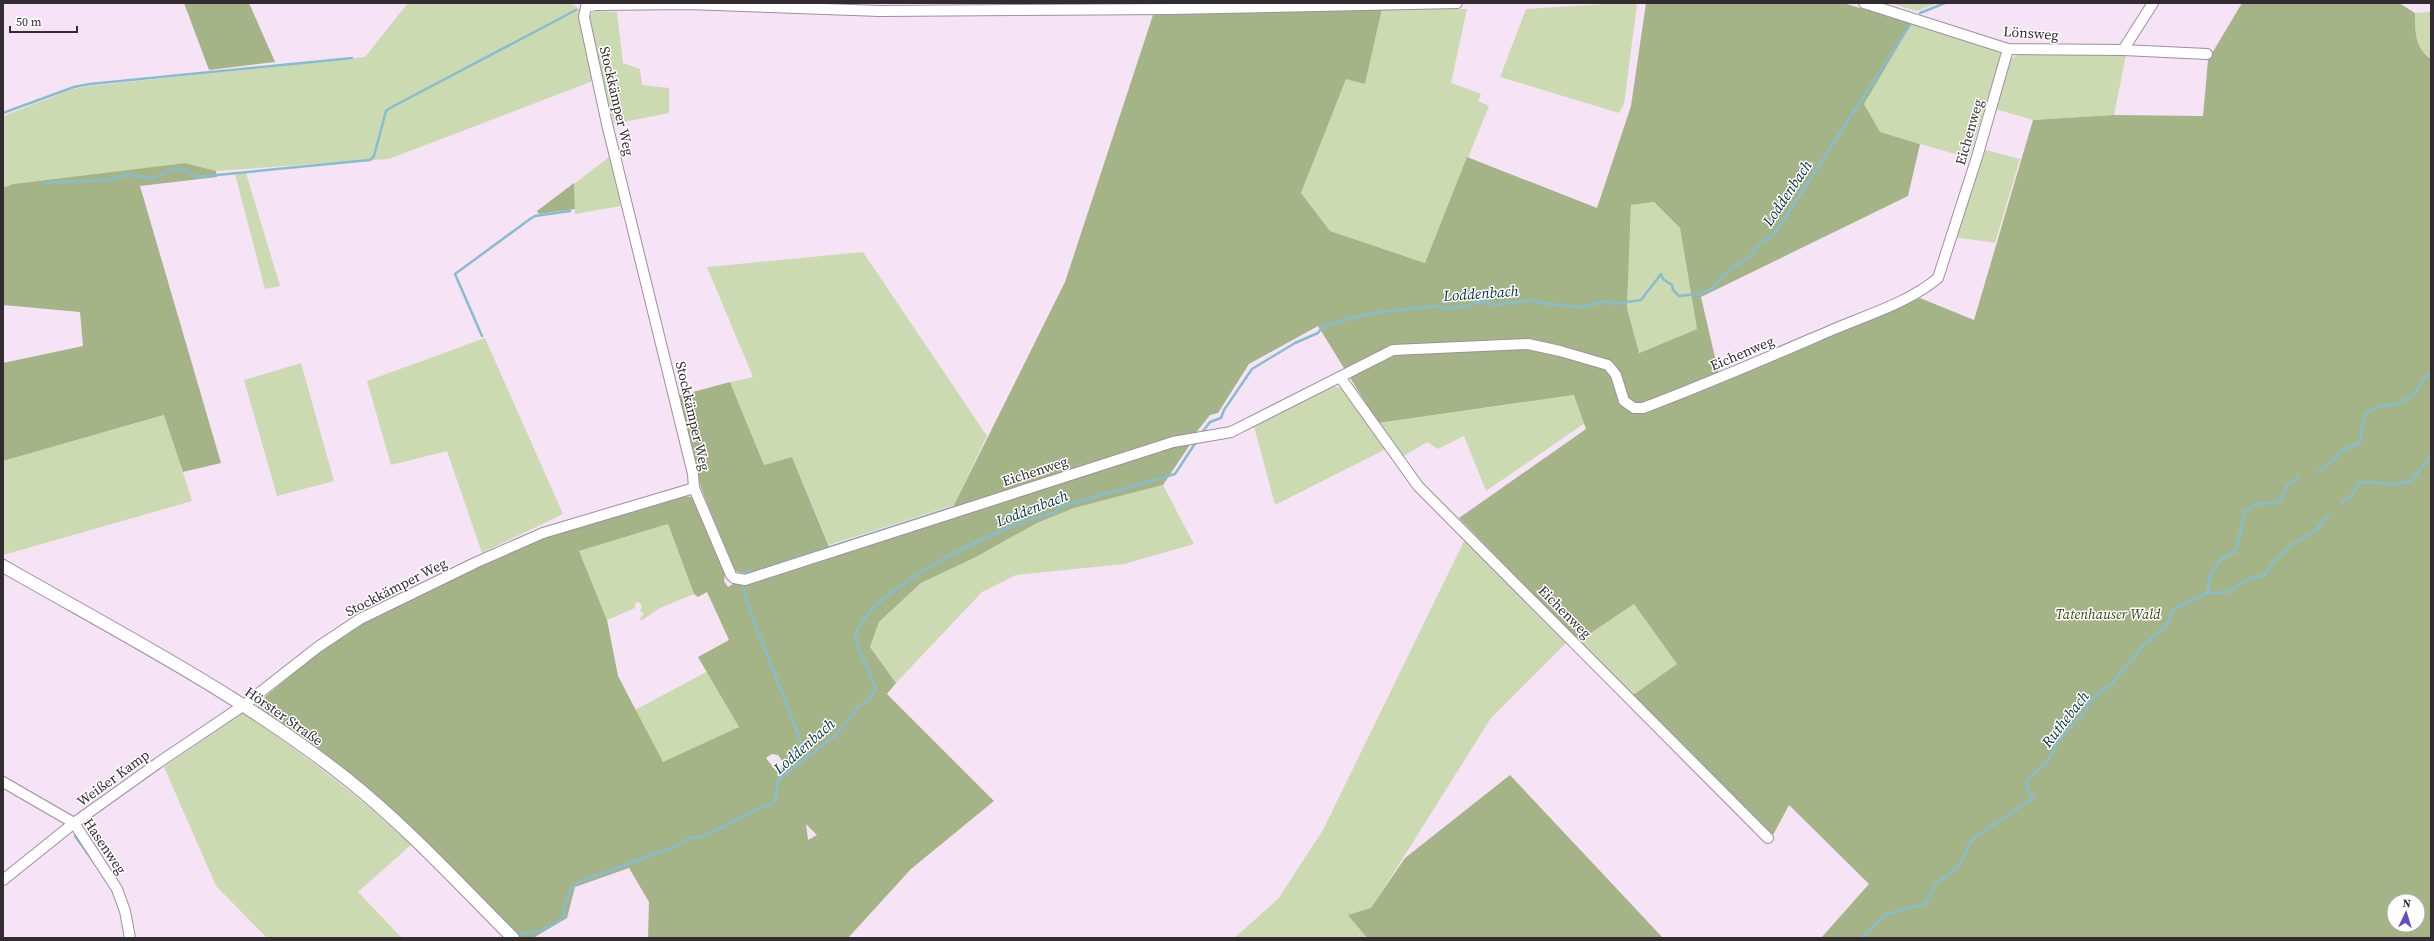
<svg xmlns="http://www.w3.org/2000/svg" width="2434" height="941" font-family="'Source Serif 4',serif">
<rect width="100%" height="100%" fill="#f6e4f6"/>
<!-- green -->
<g fill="#ccdab1">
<path d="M408 3H571L579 9 593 81 389 159 216 171 185 163 13 184 3 188V116L73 89 90 86 365 57Z"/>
<path d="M1620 3H1634L1637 5 1624 104 1619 113 1500 77 1526 9Z"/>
<path d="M1889 3H1938L1917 11Z"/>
<path d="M1382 9H1467L1451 83 1481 94 1478 101 1489 106 1425 263 1330 231 1301 193 1346 78 1365 84Z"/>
<path d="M594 11 617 12 623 63 640 69 642 85 669 88V113L614 124 588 19Z"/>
<path d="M2431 12V59C2415 48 2415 31 2415 13Z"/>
<path d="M1912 23 1994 47 2001 55 1969 158 1879 132 1864 104Z"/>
<path d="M2022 53 2126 55 2114 115 2033 120 1995 109 2008 60Z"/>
<path d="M1982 149 2020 159 1995 243 1954 237Z"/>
<path d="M609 157 621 206 575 214 574 184Z"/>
<path d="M246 173 280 286 265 289 235 174Z"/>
<path d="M1654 202 1680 228 1697 329 1638 353 1627 308 1631 205Z"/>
<path d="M863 252 987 436 954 505 829 545 792 457 764 465 730 382 753 377 707 267Z"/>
<path d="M485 338 563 514 482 553 447 451 391 465 367 381Z"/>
<path d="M301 363 334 481 277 496 244 380Z"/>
<path d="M1332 385 1342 389 1386 449 1275 505 1254 426Z"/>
<path d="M1575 395 1585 423 1486 491 1464 436 1438 449 1427 442 1402 457 1378 423Z"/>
<path d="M165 415 192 501 3 555V461Z"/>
<path d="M1163 485 1194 544 1124 564 1016 575 982 592 896 683 870 647 879 622 921 583 976 557 1037 523 1074 508Z"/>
<path d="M668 524 694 594 660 608 641 621 640 618 644 614 640 610 642 607 640 603 636 602 635 608 607 620 579 551Z"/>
<path d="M1466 537 1568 641 1491 718 1371 909 1349 915 1367 938H1234L1278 899 1323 830Z"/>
<path d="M1634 604 1677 664 1633 695 1579 641Z"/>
<path d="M708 671 739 727 663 763 635 710Z"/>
<path d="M244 712C302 754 359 795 411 845L358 892 401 937 400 938H267L216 886 164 767Z"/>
</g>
<!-- forest -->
<g fill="#a5b487" fill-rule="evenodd">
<path d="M184 3H249L275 62 209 70Z"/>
<path d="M1646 3H1843L1912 23 1864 104 1880 132 1920 144 1908 196 1701 297 1721 383 1920 298 1974 320 2033 120 2114 115 2203 116 2208 60 2242 3H2399L2415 13C2415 32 2415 48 2431 59V938H1821L1869 884 1789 805 1773 835 1633 695 1677 664 1634 604 1579 641 1459 518 1586 429 1574 395 1378 423 1318 326 1249 364 1218 413 1210 415 1195 434 1163 440 956 509 954 505 1065 282 1153 15 1382 9 1365 84 1346 79 1301 193 1330 231 1425 263 1467 157 1597 208 1631 106ZM1654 202 1680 228 1697 329 1639 353 1627 308 1631 205ZM2394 901H2418V925H2394Z"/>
<path d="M185 163 216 171 217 177 140 186 221 463 183 472 164 415 3 461V363L83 346 80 312 3 305V188L13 184Z"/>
<path d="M574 183 575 209 539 214 537 211Z"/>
<path d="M730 382 764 465 792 457 830 549 748 574 737 572 733 567 701 488 678 396Z"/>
<path d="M1191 443 1163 485 1074 508 1037 523 976 557 921 583 879 622 870 647 896 683 887 694 994 801 911 869 848 938H648L649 902 629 868 575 887 567 918 533 938H519L381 800 258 706 259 702 320 651 363 622 541 538 684 496 691 497 697 503 725 574 724 581 728 587 733 584H743L1173 446ZM668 524 694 594 698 597 707 592 729 640 698 657 739 727 663 762 618 676 607 620 579 551ZM772 754 778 755 783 762 781 768 776 771 766 758ZM806 824 817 835 808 840Z"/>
<path d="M1510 775 1663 938H1367L1348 915 1371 908 1405 858Z"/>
</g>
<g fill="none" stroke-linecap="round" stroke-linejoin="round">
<!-- stream -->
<g stroke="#87bdd1" stroke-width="2.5">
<path d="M1920 13 1945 3"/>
<path d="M3 113 74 87 90 84 352 58"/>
<path d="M44 183 105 180 127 175 154 178 170 170 184 169 196 177 370 160 374 156 386 111 390 108 576 10"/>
<path d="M482 336 455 274 530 219 535 216 570 211"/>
<path d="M1201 434 1210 422 1221 418 1224 410 1252 369 1295 343 1318 333 1323 326 1349 319 1372 313 1435 306 1446 309 1456 307H1465L1478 302H1486L1494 305 1534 300 1541 303 1580 307 1608 301 1613 304 1641 300 1661 274 1663 279 1672 285 1673 290 1679 296 1698 294 1713 288 1724 274 1751 256 1756 247 1776 232 1911 23"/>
<path d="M2318 472 2334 460 2342 451 2360 443 2363 419 2368 412 2380 406 2398 404 2416 393 2424 379 2431 372"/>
<path d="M2342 503 2352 495 2360 482C2378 482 2393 487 2411 481L2431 456"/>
<path d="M3 559 16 567"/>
<path d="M746 572 756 571 954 507"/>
<path d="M744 586 746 600 807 757"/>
<path d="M2208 593C2208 573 2216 559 2235 552 2241 539 2240 525 2245 511L2257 504 2277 502 2281 499 2287 486 2299 477"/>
<path d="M229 690 238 695"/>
<path d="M258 707 269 715"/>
<path d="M369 790 375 794"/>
<path d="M75 836 98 868"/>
<path d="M518 934 541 931 564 917 565 904 572 887 581 881 669 849 690 838 701 837 717 829 725 827C729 822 764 806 772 804L776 798 778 780 837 734 859 706 867 701 876 689 855 639C861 590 1011 521 1056 512L1059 507 1175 474 1196 442"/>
<path d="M1861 938 1887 914 1925 904 1936 884 1959 866 1969 844 1976 837 2033 798 2026 787 2029 778 2048 761 2059 740 2084 713 2089 702 2112 683 2143 646 2166 625 2173 609 2208 593 2228 592 2252 577 2264 576 2274 561 2293 544 2315 531 2329 514"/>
</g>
<!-- minor casing -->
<g stroke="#9e8e9f" stroke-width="12">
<g id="minor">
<path d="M1457 3 1173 9 880 11 688 4 595 5 586 7 584 17 607 124 693 474 694 488 731 575 734 578 745 580 1173 442 1231 432 1393 350 1528 344 1560 351 1608 365 1616 375 1624 401 1634 408H1643C1707 384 1769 357 1832 330 1867 315 1908 303 1938 278L1977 157 2008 49"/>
<path d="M1864 3 2008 49 2123 50 2207 54"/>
<path d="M2123 50 2153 3"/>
<path d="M1340 377 1418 486 1768 838"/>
<path d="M3 782 74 823 117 889 125 911 130 938"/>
<path d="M3 880 74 823 158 763 244 705 318 647 360 619 477 562 543 533 694 488"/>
</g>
</g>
<!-- tertiary casing -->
<g stroke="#9e8e9f" stroke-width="14">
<path id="tertiary" d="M3 566C120 633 241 695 347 779 407 827 459 884 513 938"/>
</g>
<!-- minor -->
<use href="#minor" stroke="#fff" stroke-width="10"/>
<!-- tertiary -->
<use href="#tertiary" stroke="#fff" stroke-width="12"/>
</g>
<g text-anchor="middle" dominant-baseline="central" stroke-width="3" stroke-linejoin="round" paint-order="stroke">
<!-- street labels -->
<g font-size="14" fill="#322b32" stroke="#fff">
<text transform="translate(2031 33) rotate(4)">Lönsweg</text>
<text transform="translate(617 101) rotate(77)">Stockkämper Weg</text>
<text transform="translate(1969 132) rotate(-74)">Eichenweg</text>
<text transform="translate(1742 353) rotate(-23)">Eichenweg</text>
<text transform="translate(693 416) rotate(77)">Stockkämper Weg</text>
<text transform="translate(1035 471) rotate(-18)">Eichenweg</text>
<text transform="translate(396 587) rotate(-27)">Stockkämper Weg</text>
<text transform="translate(1565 612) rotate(45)">Eichenweg</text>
<text transform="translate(284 716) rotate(35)">Hörster Straße</text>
<text transform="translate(113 778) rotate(-36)">Weißer Kamp</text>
<text transform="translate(105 846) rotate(56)">Hasenweg</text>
</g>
<!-- park labels -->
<g font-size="14" font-style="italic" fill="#384412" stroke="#fff">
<text x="2108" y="614">Tatenhauser Wald</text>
</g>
<!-- water labels -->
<g font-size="15" font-style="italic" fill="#003140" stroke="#fff">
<text transform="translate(1787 193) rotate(-56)">Loddenbach</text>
<text transform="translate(1481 293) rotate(-4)">Loddenbach</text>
<text transform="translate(1032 508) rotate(-21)">Loddenbach</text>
<text transform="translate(2065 719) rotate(-52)">Ruthebach</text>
<text transform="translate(804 746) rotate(-41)">Loddenbach</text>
</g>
</g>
<!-- border -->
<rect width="2434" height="941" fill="none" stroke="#322b32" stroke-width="8"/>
<!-- north arrow -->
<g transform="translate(2406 913) rotate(4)"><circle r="19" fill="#ffffff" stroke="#adaaad"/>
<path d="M0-3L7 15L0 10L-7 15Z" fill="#5f4fc7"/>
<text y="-6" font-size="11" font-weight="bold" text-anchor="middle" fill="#322b32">N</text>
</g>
<!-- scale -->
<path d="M10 26v6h67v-6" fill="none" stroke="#322b32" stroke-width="2"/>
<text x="16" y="26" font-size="12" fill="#322b32" stroke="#ffffff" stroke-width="3" paint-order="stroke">50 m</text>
</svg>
